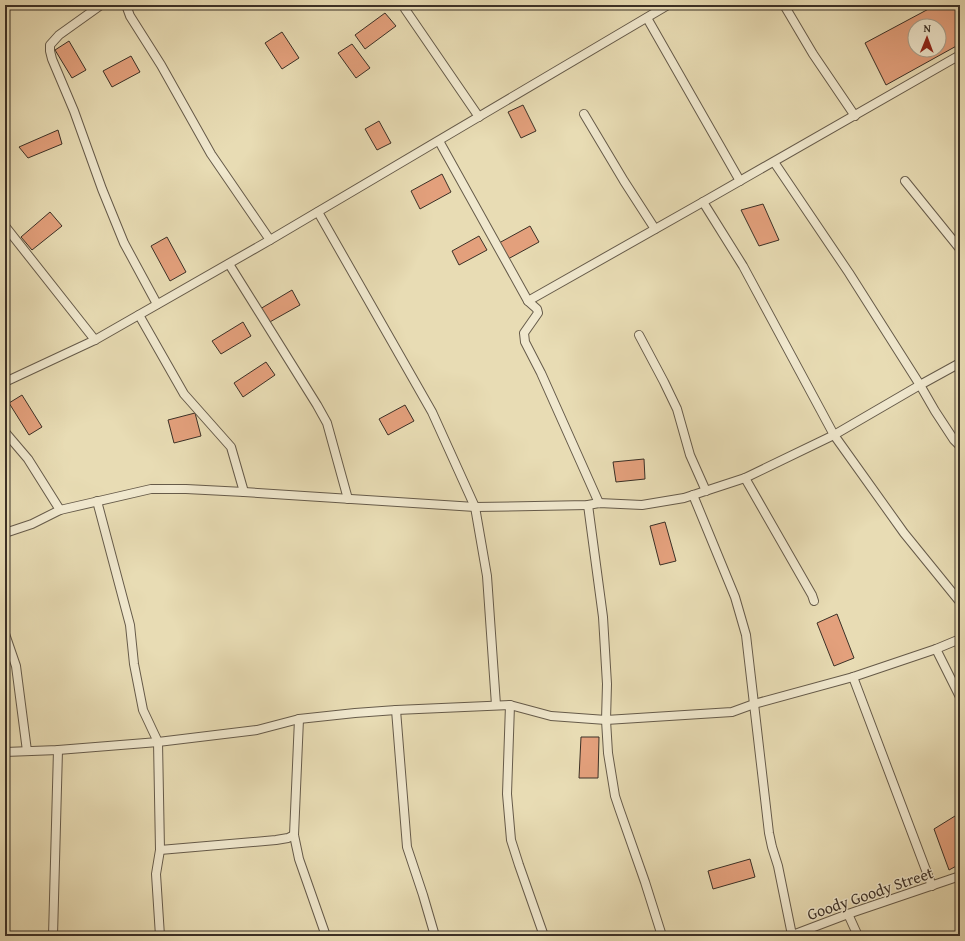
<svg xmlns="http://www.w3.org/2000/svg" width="965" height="941" font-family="'Gentium Book Plus',serif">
<rect width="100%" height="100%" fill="#e8dcb4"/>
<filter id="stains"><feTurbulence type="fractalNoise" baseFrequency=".005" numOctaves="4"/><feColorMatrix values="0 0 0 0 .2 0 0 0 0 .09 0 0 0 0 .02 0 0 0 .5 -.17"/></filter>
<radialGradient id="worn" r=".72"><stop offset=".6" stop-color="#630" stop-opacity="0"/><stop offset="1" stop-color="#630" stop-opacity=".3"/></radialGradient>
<!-- building -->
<g fill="#e3a07c" stroke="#3b3026" fill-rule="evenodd">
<path d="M936 5H960V44L886 85 865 43ZM915 26H939V50H915Z"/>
<path d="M385 13 396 26 365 49 355 35Z"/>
<path d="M282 32 299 58 282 69 265 43Z"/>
<path d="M69 41 86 70 72 78 55 50Z"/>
<path d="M352 44 370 68 356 78 338 53Z"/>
<path d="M131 56 140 72 112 87 103 71Z"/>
<path d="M523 105 536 131 521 138 508 112Z"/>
<path d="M379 121 391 143 377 150 365 129Z"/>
<path d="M58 130 62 144 28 158 19 147Z"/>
<path d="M442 174 451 192 420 209 411 191Z"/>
<path d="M763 204 779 240 759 246 741 210Z"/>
<path d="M50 212 62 226 32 250 21 237Z"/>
<path d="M530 226 539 242 508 259 499 243Z"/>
<path d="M479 236 487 250 459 265 452 251Z"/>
<path d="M167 237 186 272 170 281 151 246Z"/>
<path d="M292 290 300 305 268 323 260 309Z"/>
<path d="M243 322 251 336 221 354 212 341Z"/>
<path d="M266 362 275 375 243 397 234 383Z"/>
<path d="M22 395 42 427 29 435 9 403Z"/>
<path d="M405 405 414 421 388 435 379 419Z"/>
<path d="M195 413 201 436 174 443 168 420Z"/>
<path d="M644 459 645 479 616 482 613 462Z"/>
<path d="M665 522 676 561 660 565 650 526Z"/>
<path d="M837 614 854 658 834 666 817 623Z"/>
<path d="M581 737H599L598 778H579Z"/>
<path d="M955 816 960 827V864L949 870 934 829Z"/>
<path d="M750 859 755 877 713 889 708 871Z"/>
</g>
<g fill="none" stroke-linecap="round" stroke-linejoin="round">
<!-- minor casing -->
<g stroke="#665b4a" stroke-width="10">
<g id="minor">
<path d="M101 5 59 35 50 45V51L52 59 74 111 102 189 124 243 157 304"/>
<path d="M126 5 130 16 161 65 211 154 270 240"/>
<path d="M405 5V9L479 117"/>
<path d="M784 5 813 54 855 116"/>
<path d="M647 18 740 181"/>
<path d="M584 114 624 181 655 229"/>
<path d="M439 141 528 301 537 309 538 313 524 333 525 342 541 373 599 503"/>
<path d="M774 162 849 273 920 385 935 411 954 440 960 446"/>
<path d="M905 181 960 249"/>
<path d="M703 202 743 266 834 435 904 533 960 602"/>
<path d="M318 212 432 412 475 507 487 576 496 705"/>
<path d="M5 226 95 340"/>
<path d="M229 264 317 405 327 423 348 499"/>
<path d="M528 301 703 202 960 55"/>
<path d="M139 315 184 394 231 447 244 492"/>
<path d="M639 335 664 382 677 409 690 455 706 491"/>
<path d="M5 382 95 340 270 240 668 5"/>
<path d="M5 432 28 459 60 510"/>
<path d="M745 478 812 595 814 601"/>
<path d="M693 495 735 597 746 635 769 833 772 847 778 866 792 935"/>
<path d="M97 501 130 625 134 664 143 710 158 742 160 850 156 874 160 936"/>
<path d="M588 505 603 617 607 684 606 720 608 753 615 796 619 808 645 882 662 936"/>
<path d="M5 533 32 524 60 510 151 489H186L244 492 475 507 588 505 599 503 642 505 684 498 745 478 834 435 920 385 960 363"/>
<path d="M5 634 16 666 27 751"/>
<path d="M936 649 960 697"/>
<path d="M853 677 932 886"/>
<path d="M510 705 507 794 511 840 519 865 544 936"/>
<path d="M396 710 407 847 423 895 435 936"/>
<path d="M299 719 294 835 299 859 326 936"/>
<path d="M5 752 58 750 158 742 257 730 299 719 355 713 396 710 510 705 551 716 606 720 732 712 754 704 853 677 936 649 960 639"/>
<path d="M160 850 276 840 288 838 294 835"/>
<path d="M848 914 858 936"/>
<path d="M53 936 58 750"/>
<path d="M790 936 848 914 960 876"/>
</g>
</g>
<!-- minor -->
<use href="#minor" stroke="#f0e8ce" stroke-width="8"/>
</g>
<g text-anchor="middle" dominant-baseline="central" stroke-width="3" stroke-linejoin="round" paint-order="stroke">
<!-- street labels -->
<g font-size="16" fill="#3b3026" stroke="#f0e8ce">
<text transform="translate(870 893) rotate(-19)">Goody Goody Street</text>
</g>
</g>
<!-- margin -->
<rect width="965" height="941" fill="none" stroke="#e8dcb4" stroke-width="20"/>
<rect x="6" y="6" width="953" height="929" fill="none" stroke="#3b3026" stroke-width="2"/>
<rect x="10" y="10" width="945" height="921" fill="none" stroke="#3b3026"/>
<!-- north arrow -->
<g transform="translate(927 38) rotate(1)"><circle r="19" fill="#f0e8ce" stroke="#a89e8b"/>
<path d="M0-3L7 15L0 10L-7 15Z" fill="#8f2418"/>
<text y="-6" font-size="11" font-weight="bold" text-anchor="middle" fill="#3b3026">N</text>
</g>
<rect width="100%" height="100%" filter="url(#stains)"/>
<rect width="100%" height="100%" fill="url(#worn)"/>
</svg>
